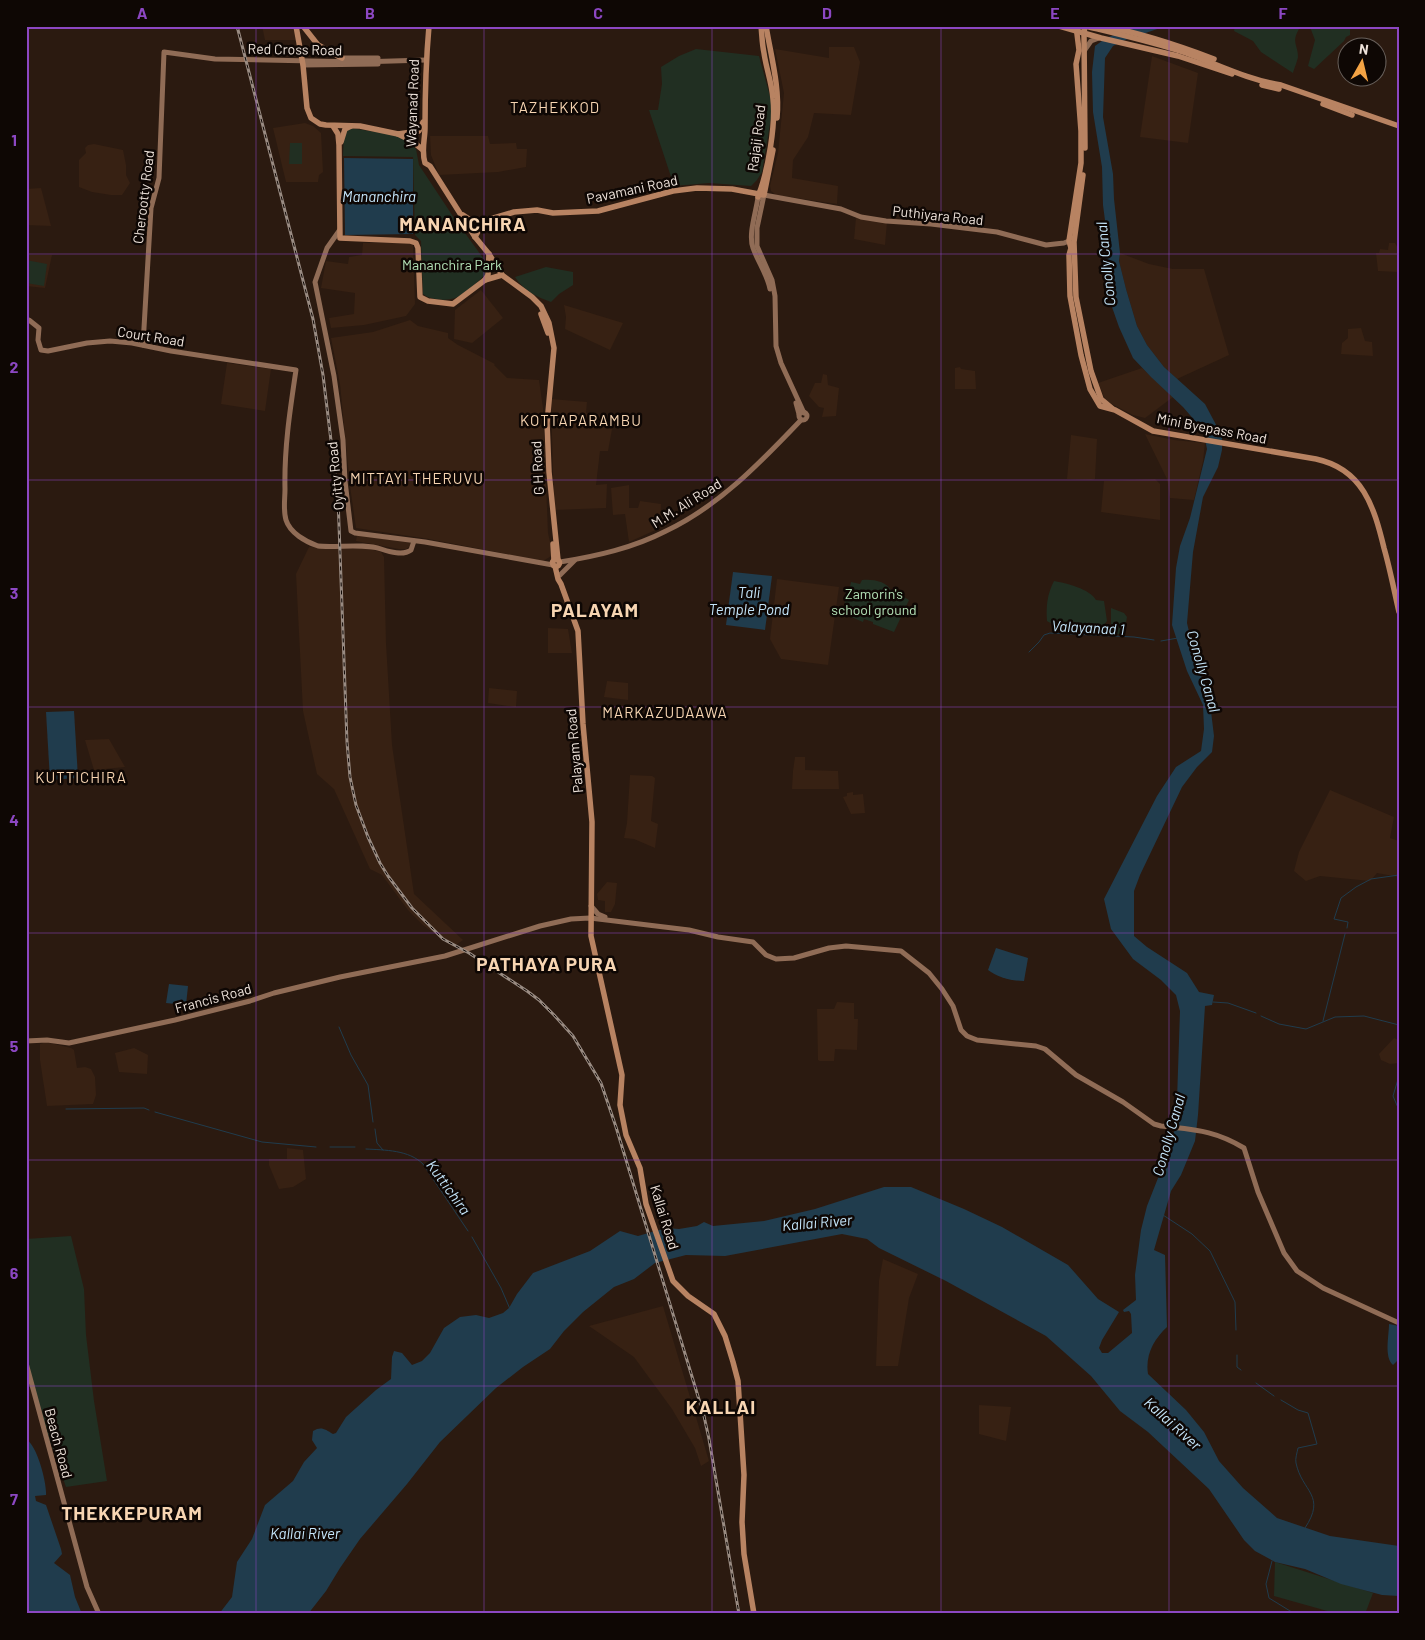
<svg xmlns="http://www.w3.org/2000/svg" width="1425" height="1640" font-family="Barlow,sans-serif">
<rect width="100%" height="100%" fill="#2b1a10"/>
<!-- built -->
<g fill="#372113">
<path d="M262 26H294L297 40H265Z"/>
<path d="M829 47H854L860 62 851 115 814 113 808 137 793 160 792 178 838 186 837 204 776 195 771 191 770 186 778 153 784 93 775 49 829 58Z"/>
<path d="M1152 56 1198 73 1188 143 1140 137Z"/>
<path d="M305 123 313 126 321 133 323 172 319 175 318 182H286L273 128Z"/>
<path d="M430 136H488L490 144 516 143 517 149H527L526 167 498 172 439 175 431 155Z"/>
<path d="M94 144 123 150 126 165V175L130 183 122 195H111L92 192 79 187V160L86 153 85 148 88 145Z"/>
<path d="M41 188 51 226 26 225V189Z"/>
<path d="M856 218 887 222 885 245 854 239Z"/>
<path d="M363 243H410L413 245 415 304 406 316 364 325 331 328 329 318 354 314 355 293 321 288 326 261 348 264 349 257 362 255Z"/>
<path d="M1389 243H1395L1399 250 1398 272 1378 271 1376 253H1379L1380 249 1388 250Z"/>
<path d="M1120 253 1149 264 1173 269H1204L1229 355 1177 379 1164 367 1147 345 1137 326 1126 289 1119 261Z"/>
<path d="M26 255H52L45 288 26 286Z"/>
<path d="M481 290 503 318 472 343 454 339 455 310Z"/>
<path d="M564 305 623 323 610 350 565 329 566 317Z"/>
<path d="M410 320 418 326 448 333V338L458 345 495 364 494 365 507 378 539 380 543 408 548 533 553 555 543 561 429 539 356 528 350 486 340 384 331 338 373 332Z"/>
<path d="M1361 328 1365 341 1372 342 1373 356 1341 354 1342 343 1348 338V329Z"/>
<path d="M227 363 271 369 265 411 221 404Z"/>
<path d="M960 367 961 369 975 371 976 389H955V368Z"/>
<path d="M1142 368 1173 397 1145 418 1133 415 1106 401 1098 383Z"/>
<path d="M823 374 827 375 828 385 839 388 836 416 822 417 824 408 819 407 809 396 815 383H821Z"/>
<path d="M551 399 587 402 586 413 614 418 608 451H600L596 485 607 484 606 508 554 510Z"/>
<path d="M1145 434 1174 440 1205 443 1203 461 1194 500 1170 498 1167 479Z"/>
<path d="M1071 435 1097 439 1095 479 1091 480 1067 479Z"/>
<path d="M1155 479 1160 484V520L1101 512 1104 481Z"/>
<path d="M629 485V508H638L640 501 661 504 660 528 629 542 625 514 613 515 611 488Z"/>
<path d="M357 535 412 543 411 546 406 549H399L356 541Z"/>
<path d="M309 547 370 549 381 552 384 557 386 643 392 745 414 894 463 940 453 947 423 925 408 910 382 875 370 869 334 789 317 774 303 711 296 574Z"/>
<path d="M777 579 839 587 828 665 781 659 770 639Z"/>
<path d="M548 628 568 629 572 653H548Z"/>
<path d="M607 681 628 683V700L604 697Z"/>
<path d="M489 688 517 691 516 707 488 703Z"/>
<path d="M109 739 125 767 94 770 85 740Z"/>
<path d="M795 757H805V770L838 771 839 789H792L793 771Z"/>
<path d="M630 775 652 776 655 778 651 821 658 824 655 848 634 839 624 838 627 823Z"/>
<path d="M1330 790 1394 817 1390 838 1399 841V877L1377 873 1370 881 1320 876 1306 881 1294 871 1299 852Z"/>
<path d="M853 792V795L863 794 865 813 851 814 843 797 847 796V793Z"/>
<path d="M607 882 617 883 615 904 611 912H605V901L598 900 597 894Z"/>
<path d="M837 1002 854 1003V1019H858L857 1050 835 1049 834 1061H820L818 1060 817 1009H834Z"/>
<path d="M1394 1038 1399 1040V1063L1390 1064 1381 1060 1379 1054Z"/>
<path d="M46 1042 71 1048 74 1050 77 1068 85 1067 91 1069 95 1077 96 1095 93 1104 47 1106 40 1060V1044Z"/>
<path d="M134 1048 148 1055 147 1074 119 1072 115 1053Z"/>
<path d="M287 1148 303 1150 306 1179 293 1187 279 1189 269 1165V1159H287Z"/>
<path d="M883 1259 918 1274 909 1298 898 1366H876L879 1281Z"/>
<path d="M663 1306 709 1461 701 1466 695 1448 672 1409 634 1357 589 1326Z"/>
<path d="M979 1405 1011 1407 1006 1441 979 1434Z"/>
</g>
<!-- green -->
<g fill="#212f22">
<path d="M1235 26H1301C1290 42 1298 44 1298 57 1297 62 1294 69 1293 73L1261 52 1253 41 1234 31Z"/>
<path d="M1309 26H1348L1350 29V35L1346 37 1344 41 1314 69 1308 66 1315 40 1310 27Z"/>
<path d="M696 49 759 56 771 100 772 112 762 172 757 180 751 186 709 183 674 186 649 110H658L662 84 661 67 679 56Z"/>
<path d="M350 128 402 136 416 149 419 165 454 218 486 262 485 275C477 282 464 295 455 298 446 301 430 300 423 294L421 241 415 235 413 157 343 156 344 133Z"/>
<path d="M290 143H302V164H289Z"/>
<path d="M26 260 47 264 44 286 26 283Z"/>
<path d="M546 267 573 272V285L559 294 551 302C537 297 524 291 515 277Z"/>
<path d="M862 580C873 579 887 581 892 592L902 593 904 597 909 600 894 632 873 624V622L864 619 863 622 844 614 846 587H850L851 582 860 584Z"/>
<path d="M1054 581C1066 583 1090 589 1096 600L1104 601 1107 621 1097 634C1078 633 1063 631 1047 621 1046 606 1047 595 1054 581Z"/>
<path d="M1111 608 1124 613 1127 617 1124 634H1115L1111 629Z"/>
<path d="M71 1236 84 1289 86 1335 94 1401 107 1481 66 1487 35 1398 26 1363V1239Z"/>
<path d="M1275 1562 1373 1593 1365 1614H1338L1274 1596Z"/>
</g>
<!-- water -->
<g fill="#203c4d">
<path d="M1137 26H1166L1125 40 1113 46 1105 58 1103 117 1113 174 1114 199 1120 253 1119 261 1126 289 1137 326 1147 345 1164 367 1205 404 1222 436V450L1218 467 1203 497 1193 552 1187 623 1195 657 1210 703 1214 736 1212 752 1197 767 1182 787 1140 875 1134 891V936L1147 947 1187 973 1199 992 1214 995 1212 1005 1205 1006 1198 1115 1195 1141 1181 1175 1171 1191 1154 1250 1165 1255 1167 1327C1154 1339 1145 1355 1148 1374L1186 1410 1204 1432 1219 1461 1243 1488 1277 1518 1330 1536 1399 1546V1596L1382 1595 1341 1584 1305 1569 1275 1562 1255 1551 1244 1540 1209 1489 1148 1432 1120 1411 1091 1376 1046 1336 946 1281 879 1248 867 1239 842 1234 725 1256 686 1255 655 1263 634 1279 614 1287 583 1312 564 1331 550 1349 523 1367 496 1388 440 1442 407 1484 360 1539 340 1568 326 1591 308 1614H219L232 1597 237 1562 252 1539 265 1505 293 1481 304 1462 317 1448 312 1440 313 1431C321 1426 325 1429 333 1434L336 1433 346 1417 376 1390 391 1379 392 1357 394 1351 402 1353 412 1365 422 1361 430 1353 444 1328 460 1317 476 1315 489 1318 503 1313 509 1308 517 1294 533 1273 590 1251 620 1231 638 1236 666 1228 679 1229 697 1226 704 1222 713 1226 764 1221 815 1209 884 1187H911L964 1209 1002 1227 1068 1265 1098 1299 1119 1312 1102 1340 1099 1348 1102 1353H1108L1132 1333 1131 1314 1129 1311 1124 1312 1123 1310 1136 1300 1135 1275 1141 1230 1147 1206 1173 1140 1177 1100 1180 1011 1176 995 1161 980 1133 959 1111 929 1104 899 1157 796 1176 767 1201 751 1204 729 1203 705 1187 671 1172 625 1176 568 1180 546 1190 518 1207 449 1203 430 1183 407 1151 377 1133 358 1119 327 1106 290 1104 266 1106 228 1103 205 1102 167 1093 112 1092 72 1095 46 1106 38Z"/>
<path d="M344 158 413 159V234L345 235Z"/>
<path d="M733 572 772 576 765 630 726 625Z"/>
<path d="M74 711 78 778 50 780 46 712Z"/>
<path d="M996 948 1028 958 1024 981C1011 981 997 977 988 970Z"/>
<path d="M169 984 188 986 186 1005 166 1003Z"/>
<path d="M1389 1324 1399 1326 1397 1361 1393 1365C1384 1357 1389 1336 1389 1324Z"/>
<path d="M26 1439C37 1445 47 1483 46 1495L35 1496 36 1501 46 1505 61 1549 62 1554 54 1563 70 1575 75 1597 82 1614H26Z"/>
</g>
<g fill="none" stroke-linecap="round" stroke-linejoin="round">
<!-- stream -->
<g stroke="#203c4d" stroke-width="1">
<path d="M1161 641 1178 638"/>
<path d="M1029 652 1039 642 1044 635 1050 633 1134 637 1154 640"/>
<path d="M1347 928 1348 922 1334 919 1341 898 1356 887 1371 879 1399 875"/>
<path d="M1213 1002 1228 1003 1256 1013"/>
<path d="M1261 1016 1279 1024 1306 1029 1335 1017 1364 1016 1399 1025"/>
<path d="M1323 1021 1345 934"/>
<path d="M339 1027 351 1055 368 1085 373 1122"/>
<path d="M1399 1076 1393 1096 1399 1110"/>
<path d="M66 1109 144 1108 149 1110"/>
<path d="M155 1112 262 1142 316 1147"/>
<path d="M375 1129 377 1143 383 1150"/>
<path d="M330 1147H355"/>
<path d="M366 1149C385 1150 409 1150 423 1164L468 1231"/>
<path d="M1163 1215 1192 1234 1210 1251 1235 1302 1236 1330"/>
<path d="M472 1237 501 1288 510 1309"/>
<path d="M1237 1355V1367L1241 1370"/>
<path d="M1256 1383 1274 1396"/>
<path d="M1281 1400 1298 1410 1308 1413 1317 1444 1298 1448C1297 1453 1295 1459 1296 1463 1302 1492 1327 1495 1305 1528"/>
<path d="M1272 1561 1266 1584 1269 1598 1295 1614"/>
</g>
<!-- secondary -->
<g stroke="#906c56" stroke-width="5">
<path d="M1084 51 1091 41 1099 38"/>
<path d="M339 58H378"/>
<path d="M303 65 378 64"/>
<path d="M761 198 758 197C756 213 748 234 753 248 758 262 767 274 770 289"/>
<path d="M339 231 327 248 315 282 334 376 343 440 345 481 351 531 355 533 425 542 553 565"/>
<path d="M26 319 29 320 39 328 38 340 41 350 48 351 87 343 110 341 132 343 171 351 296 370C290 410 284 449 285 489 285 499 283 510 286 520 290 533 306 542 318 546 336 548 364 543 381 549 390 552 403 556 411 550L414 541"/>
<path d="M143 345 151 208 159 178 164 52 215 59 359 62 426 60"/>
<path d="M796 403 799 414"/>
<circle cx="803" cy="416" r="4"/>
<path d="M804 413 781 363 776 346 775 296 772 280 757 246V228L764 195 841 209 861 217 886 221 931 224 997 232 1046 245 1064 243 1069 241"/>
<path d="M560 562C597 556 633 548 666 531 719 506 761 462 801 420"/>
<path d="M560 575 575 560"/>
<path d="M591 906 598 914 605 917"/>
<path d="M26 1041 47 1040 69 1043 175 1020 250 1001 274 993 340 977 445 956 540 926 571 919 590 918 689 930 718 937 753 942 766 955 776 959 794 958 829 948 846 946 901 951 929 973 942 989 953 1006 961 1030 967 1036 977 1040 1036 1046 1045 1049 1076 1075 1123 1102 1154 1124 1161 1126C1195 1130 1214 1130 1244 1148L1258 1192 1284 1253 1297 1271 1323 1288 1399 1323"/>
<path d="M26 1363 87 1587 99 1614"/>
</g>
<!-- primary -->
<g stroke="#b88362" stroke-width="5.5">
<path d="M296 26 303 65 307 108 311 118 320 124 326 125 360 126 398 134 412 141 423 150"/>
<path d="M303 26 318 45 342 58"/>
<path d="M429 26C426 60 425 94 425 128 425 140 421 150 425 163L430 166 475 237 489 254 502 275 532 297 541 306 549 323 554 348 547 423 549 472 558 560"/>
<path d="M766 26C771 56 780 88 777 118"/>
<path d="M1059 26 1101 38 1178 56 1232 74"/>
<path d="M1076 26 1079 50 1076 64 1081 131V163L1069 241 1071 248 1069 255 1070 296 1081 355 1090 389 1100 406 1115 410 1153 431 1316 459C1363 469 1374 507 1384 548 1390 569 1394 590 1399 612"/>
<path d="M1085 26C1118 34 1153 42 1186 53 1217 64 1248 80 1281 85L1399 126"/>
<path d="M1103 26C1141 33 1177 45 1214 59"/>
<path d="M1262 85 1279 89"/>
<path d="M1323 104 1352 115"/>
<path d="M333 126 338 134 339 145 340 238 410 241 416 243 418 248 420 297 428 301 453 304 485 280 488 275 489 254"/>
<path d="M398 134 419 131 423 122"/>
<path d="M341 142 345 129 351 126"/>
<path d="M1085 148 1084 33 1085 26"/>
<path d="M1083 175 1074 242 1076 297 1091 371 1101 399 1113 409"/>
<path d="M758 197 759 194 764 195 773 150"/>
<path d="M463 215 469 219 480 222 514 212 537 210 553 213 598 211 673 191 697 188 732 189 759 194C768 170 776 124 773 99 772 83 766 68 764 53 762 44 762 35 761 26"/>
<path d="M475 237 481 226 486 222"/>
<path d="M485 280 502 275"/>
<path d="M541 314 548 333"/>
<path d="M553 544 554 560"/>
<circle cx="556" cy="563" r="3.5"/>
<path d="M555 566 558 579 561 584 578 631 583 724 592 822 591 936 622 1075 620 1105 626 1135 640 1168 646 1204 673 1281 688 1296 714 1314 725 1336 733 1362 738 1381 744 1475 742 1522 744 1554 754 1614"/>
</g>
<!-- rail casing -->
<g stroke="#998b82" stroke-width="3">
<path id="rail" d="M237 26 313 319 323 375 338 498 347 742 350 777 356 805 368 837 380 863 388 876 412 908 443 939 469 953 527 991 539 1000 554 1015 573 1036 601 1083 616 1127 704 1416 709 1439 739 1614"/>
</g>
<!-- rail -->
<use href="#rail" stroke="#0e0704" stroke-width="1" stroke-dasharray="4" stroke-linecap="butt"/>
</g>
<!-- grid -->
<path fill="none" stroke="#8c47c3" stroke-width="1" stroke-opacity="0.55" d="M256 26V1614M484 26V1614M712 26V1614M941 26V1614M1169 26V1614M26 254H1399M26 480H1399M26 707H1399M26 933H1399M26 1160H1399M26 1386H1399"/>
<g text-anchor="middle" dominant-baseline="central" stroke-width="5" stroke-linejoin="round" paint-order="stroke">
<!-- street labels -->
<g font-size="14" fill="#ede2da" stroke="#0e0704">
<text transform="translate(295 49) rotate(1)">Red Cross Road</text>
<text transform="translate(412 103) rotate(-88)">Wayanad Road</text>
<text transform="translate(756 138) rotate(-83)">Rajaji Road</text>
<text transform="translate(632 189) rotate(-12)">Pavamani Road</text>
<text transform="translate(143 197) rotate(-83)">Cherootty Road</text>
<text transform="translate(938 215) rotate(6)">Puthiyara Road</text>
<text transform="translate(151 336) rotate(9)">Court Road</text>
<text transform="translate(1212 428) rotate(11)">Mini Byepass Road</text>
<text transform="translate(537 468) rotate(-93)">G H Road</text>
<text transform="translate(335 476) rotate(-96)">Oyitty Road</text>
<text transform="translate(686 503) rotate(-32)">M.M. Ali Road</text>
<text transform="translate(574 751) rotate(-95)">Palayam Road</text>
<text transform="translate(213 998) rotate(-15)">Francis Road</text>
<text transform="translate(665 1217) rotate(73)">Kallai Road</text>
<text transform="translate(59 1443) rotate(75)">Beach Road</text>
</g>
<!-- park labels -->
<g font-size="14" fill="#b4e2b7" stroke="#0e0704">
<text x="452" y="264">Mananchira Park</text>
<text x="874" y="593">Zamorin's<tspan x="874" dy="16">school ground</tspan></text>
</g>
<!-- neighbourhood labels -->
<g font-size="15" letter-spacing="1" fill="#f7d5b2" stroke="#0e0704">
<text x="555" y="107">TAZHEKKOD</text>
<text x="581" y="420">KOTTAPARAMBU</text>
<text x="417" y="478">MITTAYI THERUVU</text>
<text x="665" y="712">MARKAZUDAAWA</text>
<text x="81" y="777">KUTTICHIRA</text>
</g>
<!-- water labels -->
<g font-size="15" font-style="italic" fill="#c4e5fa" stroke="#0e0704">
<text x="379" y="196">Mananchira</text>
<text transform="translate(1105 264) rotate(-96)">Conolly Canal</text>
<text x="749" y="592">Tali<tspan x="749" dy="17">Temple Pond</tspan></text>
<text transform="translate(1088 627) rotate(3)">Valayanad 1</text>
<text transform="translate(1204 671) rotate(74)">Conolly Canal</text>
<text transform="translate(1168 1135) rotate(-74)">Conolly Canal</text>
<text transform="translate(449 1187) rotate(54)">Kuttichira</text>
<text transform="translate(817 1222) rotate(-5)">Kallai River</text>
<text transform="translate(1173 1423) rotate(42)">Kallai River</text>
<text x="305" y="1533">Kallai River</text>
</g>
<!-- district labels -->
<g font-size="19" font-weight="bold" letter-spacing="1" fill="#f7d5b2" stroke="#0e0704">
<text x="463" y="223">MANANCHIRA</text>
<text x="595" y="609">PALAYAM</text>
<text x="547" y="963">PATHAYA PURA</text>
<text x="721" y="1406">KALLAI</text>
<text x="132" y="1512">THEKKEPURAM</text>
</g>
</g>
<!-- border -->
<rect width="1425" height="1640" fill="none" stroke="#0e0704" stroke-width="55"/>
<!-- north arrow -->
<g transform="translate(1362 62) rotate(8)"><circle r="24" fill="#0e0704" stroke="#675f5a"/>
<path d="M0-4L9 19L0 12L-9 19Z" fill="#f4a344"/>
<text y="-8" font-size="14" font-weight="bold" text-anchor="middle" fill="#ede2da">N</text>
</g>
<rect x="28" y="28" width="1370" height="1584" fill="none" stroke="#8c47c3" stroke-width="2"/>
<g font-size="16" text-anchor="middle" font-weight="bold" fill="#8c47c3">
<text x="142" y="19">A</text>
<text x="370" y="19">B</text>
<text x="598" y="19">C</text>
<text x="827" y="19">D</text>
<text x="1055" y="19">E</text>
<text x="1283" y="19">F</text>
<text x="14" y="146">1</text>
<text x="14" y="373">2</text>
<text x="14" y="599">3</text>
<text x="14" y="826">4</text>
<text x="14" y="1052">5</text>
<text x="14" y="1279">6</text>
<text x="14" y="1505">7</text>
</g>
</svg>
